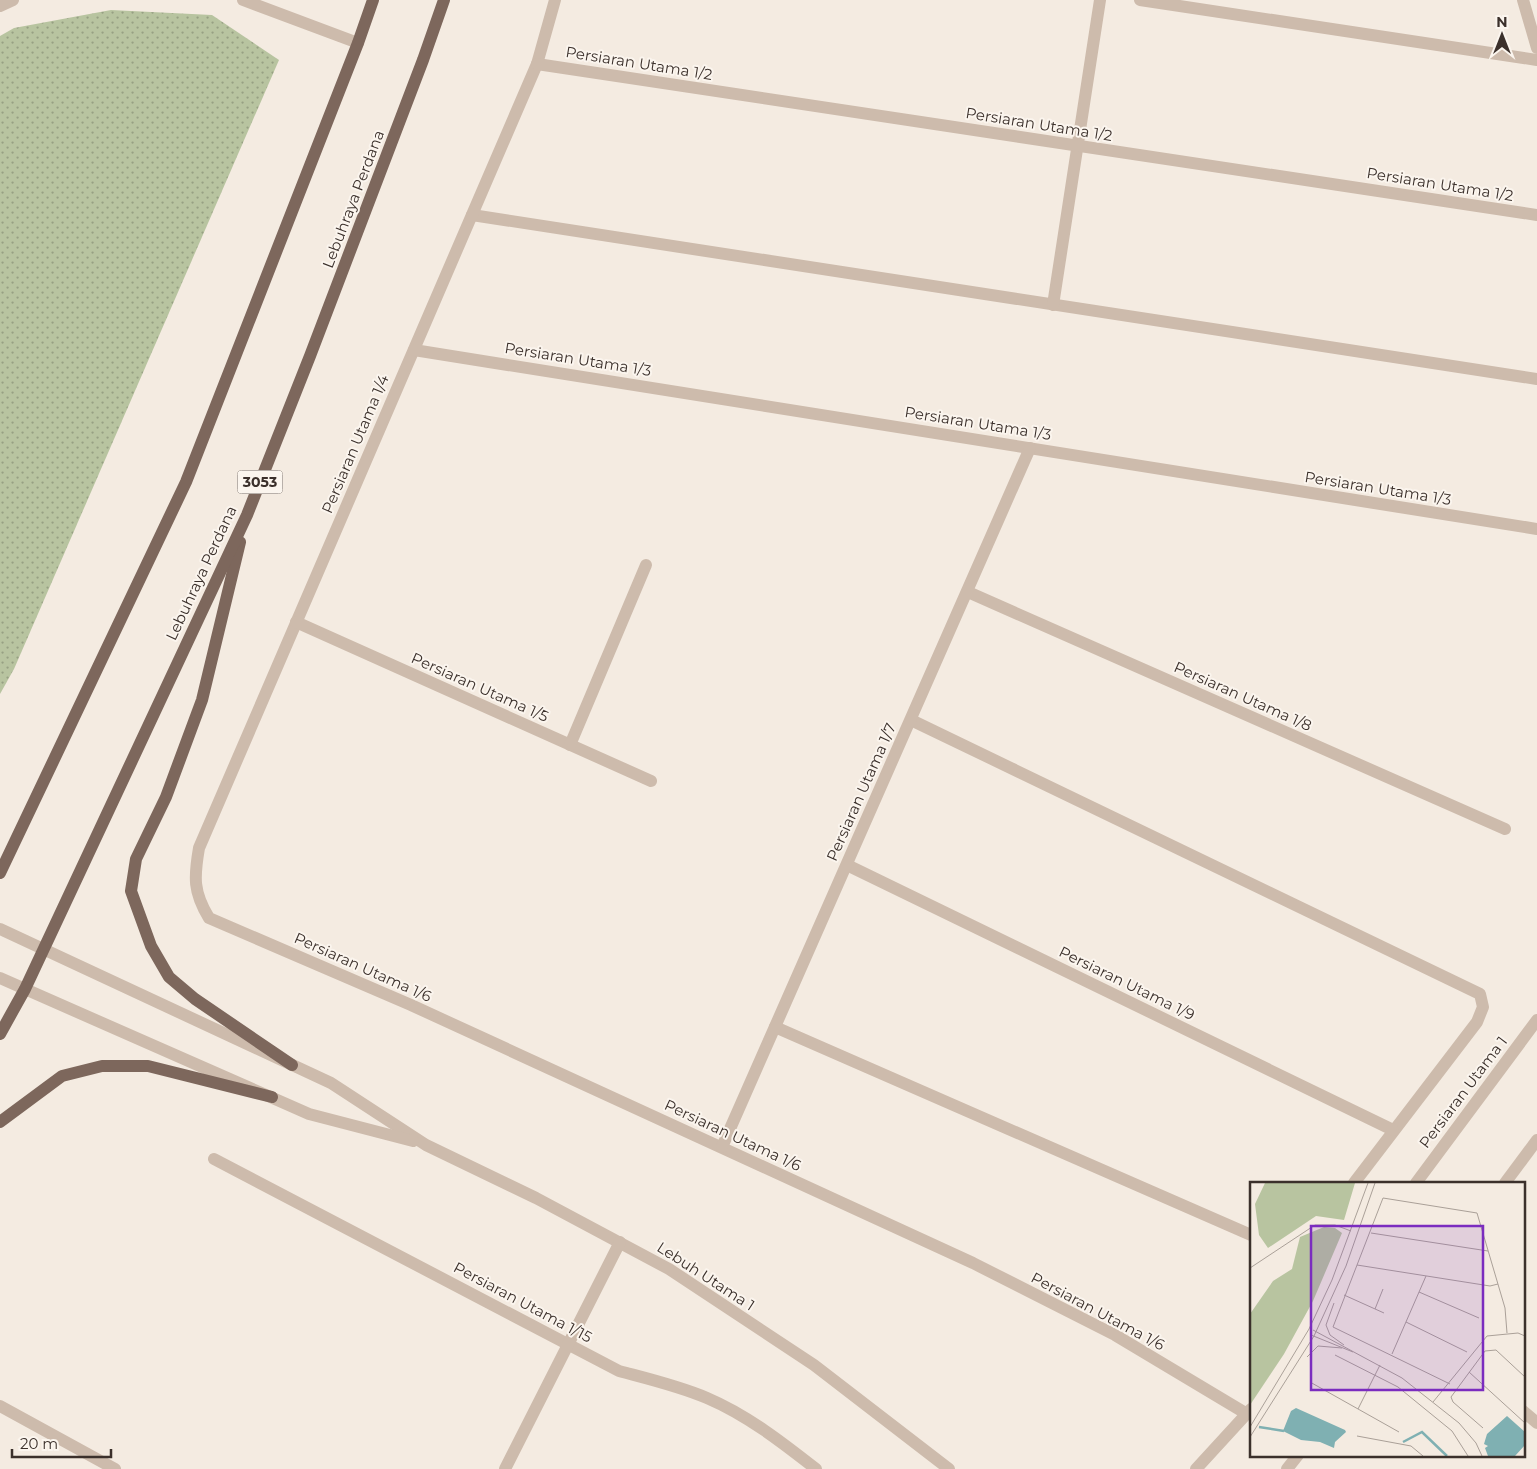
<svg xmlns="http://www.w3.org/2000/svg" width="1537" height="1469" font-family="Montserrat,sans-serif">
<defs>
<pattern id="grass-dots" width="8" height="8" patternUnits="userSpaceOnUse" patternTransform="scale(1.25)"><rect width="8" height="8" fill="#b8c4a0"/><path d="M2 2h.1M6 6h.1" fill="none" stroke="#97a083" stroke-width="1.8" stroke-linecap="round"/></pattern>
</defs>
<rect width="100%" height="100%" fill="#f4ebe1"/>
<!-- grass -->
<path fill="url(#grass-dots)" d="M111 10 212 15 279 60 14 669 0 694V36L14 28Z"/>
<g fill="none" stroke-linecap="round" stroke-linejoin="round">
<!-- service -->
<g stroke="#cdbbac" stroke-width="12">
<path d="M1140 0 1537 60"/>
<path d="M472 215 1537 379"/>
<path d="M1053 305 1100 0"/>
<path d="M911 720 1480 994 1483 1007 1477 1022 1354 1183"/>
<path d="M775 1027 1251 1235"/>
</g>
<!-- minor -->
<g stroke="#cdbbac" stroke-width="12">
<path d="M243 0 358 43"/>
<path d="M555 0 537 64 199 848C194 877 193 892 209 918L411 1005 973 1263 1115 1335 1247 1414"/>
<path d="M1523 0 1537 48"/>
<path d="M0 6 13 0"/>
<path d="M537 64 1537 215"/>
<path d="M414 350 1537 529"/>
<path d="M968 592 1505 829"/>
<path d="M296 622 651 781"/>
<path d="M570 745 646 565"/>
<path d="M847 865 1393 1130"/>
<path d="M0 929 331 1083 426 1145 536 1198 669 1269 814 1365 949 1469"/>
<path d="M0 978 309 1114 413 1141"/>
<path d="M722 1147 1030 448"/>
<path d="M214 1159 619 1371C649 1379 679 1386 707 1398 747 1415 783 1443 816 1469"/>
<path d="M1416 1183 1537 1020"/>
<path d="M1505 1183 1537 1140"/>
<path d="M0 1406 115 1469"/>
<path d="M1523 1411 1537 1423"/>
<path d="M505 1469 620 1242"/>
<path d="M1196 1469 1251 1409"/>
<path d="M1287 1469 1298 1455"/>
</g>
<!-- primary -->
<g stroke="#7d675c" stroke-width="12">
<path d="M240 542 202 700 166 797 136 859 131 891 151 946 169 977 195 999 292 1065"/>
<path d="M0 873 186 482 358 43 373 0"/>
<path d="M0 1034 25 989 247 515 310 356 423 60 444 0"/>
<path d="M0 1122 62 1076 102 1066H148L272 1097"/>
</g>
</g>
<g text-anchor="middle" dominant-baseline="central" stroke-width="4" stroke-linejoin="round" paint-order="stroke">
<!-- shield labels -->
<rect fill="#fbf5ee" stroke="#756b66" stroke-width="1" x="237.5" y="470.5" width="45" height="23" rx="4"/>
<g font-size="14" font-weight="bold" fill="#3b302b">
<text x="260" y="482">3053</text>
</g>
<!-- street labels -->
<g font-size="15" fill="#3b302b" stroke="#fbf5ee">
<text transform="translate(639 63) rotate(9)">Persiaran Utama 1/2</text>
<text transform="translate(1039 124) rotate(9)">Persiaran Utama 1/2</text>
<text transform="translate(1440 184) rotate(9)">Persiaran Utama 1/2</text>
<text transform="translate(353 199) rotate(-69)">Lebuhraya Perdana</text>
<text transform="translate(578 359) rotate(9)">Persiaran Utama 1/3</text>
<text transform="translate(978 423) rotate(9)">Persiaran Utama 1/3</text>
<text transform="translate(355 444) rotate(-67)">Persiaran Utama 1/4</text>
<text transform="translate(1378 488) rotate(9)">Persiaran Utama 1/3</text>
<text transform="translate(201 573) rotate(-65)">Lebuhraya Perdana</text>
<text transform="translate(480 687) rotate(24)">Persiaran Utama 1/5</text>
<text transform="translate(1243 696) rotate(24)">Persiaran Utama 1/8</text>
<text transform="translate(861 792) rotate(-66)">Persiaran Utama 1/7</text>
<text transform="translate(363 967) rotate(24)">Persiaran Utama 1/6</text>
<text transform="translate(1127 983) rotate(26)">Persiaran Utama 1/9</text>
<text transform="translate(1463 1092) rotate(-53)">Persiaran Utama 1</text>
<text transform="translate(733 1135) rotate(25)">Persiaran Utama 1/6</text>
<text transform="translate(706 1276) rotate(33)">Lebuh Utama 1</text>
<text transform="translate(523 1302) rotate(28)">Persiaran Utama 1/15</text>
<text transform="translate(1098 1311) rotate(28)">Persiaran Utama 1/6</text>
</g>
</g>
<!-- overview -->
<g transform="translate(1250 1182)">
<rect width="275" height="275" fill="#f4ebe1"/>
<path d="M15 1H105L94 38 66 34 18 66 9 53 5 22ZM74 45 85 46 92 51 63 119 34 172 0 223V132L23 99 42 87 50 55Z" fill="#b8c4a0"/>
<path d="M46 226 95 248 96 250 85 260 84 266 70 260 51 258 33 249 41 229ZM257 234 275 250V263L265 274H238L235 266 238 264 234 262 237 252Z" fill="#7fb0b2"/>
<path fill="none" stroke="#7fb0b2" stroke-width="2.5" d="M9 245 34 249M153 260 172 250 197 274"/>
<path fill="none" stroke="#aaa098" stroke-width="1" d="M121 51 238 69M107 83 240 104 248 102M0 86 65 43H85L101 49M169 110 229 136M94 113 134 131M84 121 76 143 80 153 94 163M125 127 133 107M156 140 217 170M63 148 152 196 209 241 226 261 232 274M61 153 103 170M142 172 176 94M85 173 148 205 202 249 218 274M57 175 68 164 92 166M219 190 275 241M60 200 149 250M200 202 83 145 133 16 227 31 255 126 257 151M183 220 237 154 268 151 275 154M108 227 130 183M0 245 59 147 82 98 118 1M233 246 203 220 201 215 235 169 246 168 275 195M107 254 161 264 173 274M0 255 64 154 96 84 125 1"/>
<path fill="#7b2cbf" fill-opacity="0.15" stroke="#7b2cbf" stroke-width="2.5" d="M61 44H233V208H61Z"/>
<rect width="275" height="275" fill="none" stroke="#3b302b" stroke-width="2.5"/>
</g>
<!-- north arrow -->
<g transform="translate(1502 35)" stroke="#fbf5ee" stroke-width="4" paint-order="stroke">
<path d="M0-4L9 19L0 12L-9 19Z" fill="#3b302b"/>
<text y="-8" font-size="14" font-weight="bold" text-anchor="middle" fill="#3b302b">N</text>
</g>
<!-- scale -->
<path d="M12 1449v8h99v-8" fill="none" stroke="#3b302b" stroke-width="2.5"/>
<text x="20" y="1449" font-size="15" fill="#3b302b" stroke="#fbf5ee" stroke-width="4" paint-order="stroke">20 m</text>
</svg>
